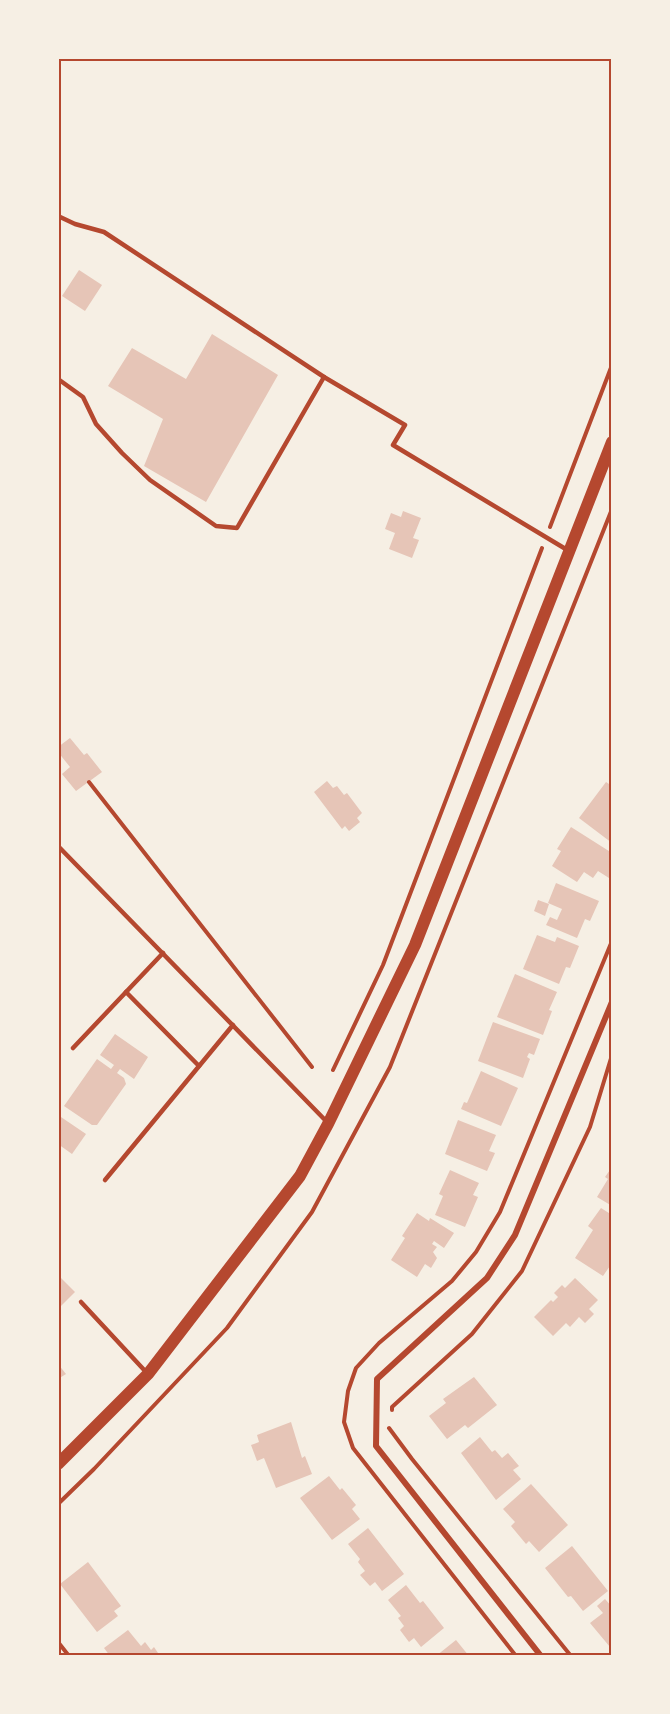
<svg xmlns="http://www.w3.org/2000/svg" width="670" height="1714" font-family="'Alegreya Sans',sans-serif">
<rect width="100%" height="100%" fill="#f6efe4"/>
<!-- building -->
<g fill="#e6c5b7">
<path d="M79 270 102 285 85 311 62 296Z"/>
<path d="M212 334 278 375 206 502 144 466 163 419 108 386 132 348 186 379Z"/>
<path d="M403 511 421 518 413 538 419 540 412 558 389 549 395 533 385 529 391 513 401 517Z"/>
<path d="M70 738 84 755 87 753 102 772 76 791 62 774 70 767 58 752V747Z"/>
<path d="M327 781 333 788 337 786 344 795 347 793 362 813 357 818 360 822 349 831 345 826 342 829 314 792Z"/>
<path d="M606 782 612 786V843L579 818Z"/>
<path d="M571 827 612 853V875L609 878 598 871 593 878 584 872 577 882 552 866 561 851 557 849Z"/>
<path d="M556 883 599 901 590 921 585 919 577 938 546 925 550 917 557 920 562 909 548 903Z"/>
<path d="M538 900 549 904 545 916 534 911Z"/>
<path d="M537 935 555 942 557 937 579 946 570 968 566 967 559 984 523 969Z"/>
<path d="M515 974 557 992 549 1010 552 1011 543 1035 497 1017Z"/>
<path d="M493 1022 540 1039 534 1055 529 1053 527 1057 530 1059 523 1078 478 1061Z"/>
<path d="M115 1034 148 1057 134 1079 120 1069 117 1073 124 1078 126 1084 97 1125H92L64 1106 97 1059 111 1069 114 1065 100 1055Z"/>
<path d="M481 1071 518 1088 501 1126 461 1109 464 1102 467 1103Z"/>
<path d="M58 1115 86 1134 72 1154 58 1144Z"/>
<path d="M458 1120 496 1135 489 1151 495 1153 487 1171 445 1154Z"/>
<path d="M612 1167V1206L597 1197 608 1179 605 1177Z"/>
<path d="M450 1170 479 1183 473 1195 478 1197 465 1227 435 1215 443 1196 439 1194Z"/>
<path d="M601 1208 612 1215V1263L603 1276 575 1258 593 1230 588 1226Z"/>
<path d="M417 1213 429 1221 430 1218 454 1233 444 1248 434 1241 432 1244 437 1247 433 1252 437 1258 431 1268 425 1264 417 1277 391 1260 405 1238 402 1236Z"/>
<path d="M58 1275 75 1292 58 1309Z"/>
<path d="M575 1278 598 1300 589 1309 594 1314 585 1323 579 1317 570 1327 566 1323 553 1336 534 1317 551 1300 553 1302 558 1297 554 1293 562 1285 565 1288Z"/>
<path d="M58 1364 66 1374 58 1379Z"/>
<path d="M474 1377 497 1405 468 1428 465 1425 447 1439 429 1416 446 1403 443 1399Z"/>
<path d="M291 1422 302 1458 305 1456 312 1474 276 1488 264 1458 257 1461 251 1445 259 1442 257 1435Z"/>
<path d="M480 1437 492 1452 495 1450 502 1458 508 1453 519 1466 513 1470 521 1479 496 1500 461 1453Z"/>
<path d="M329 1476 340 1490 342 1488 356 1505 352 1509 360 1519 332 1540 300 1498Z"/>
<path d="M531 1484 568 1525 539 1552 529 1541 526 1544 511 1526 515 1522 503 1509Z"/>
<path d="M368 1528 404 1574 382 1591 375 1582 370 1586 360 1575 365 1571 358 1562 360 1559 348 1544Z"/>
<path d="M572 1546 608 1591 583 1611 571 1596 568 1597 545 1568Z"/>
<path d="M88 1562 121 1606 114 1611 118 1616 97 1632 60 1584Z"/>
<path d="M406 1585 420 1603 423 1601 444 1628 421 1647 414 1638 409 1642 400 1630 404 1626 398 1618 401 1616 388 1600Z"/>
<path d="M605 1599 612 1607 610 1647 590 1623 603 1613 597 1606Z"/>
<path d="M128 1630 141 1646 145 1642 151 1650 154 1647 160 1656H110L104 1648Z"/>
<path d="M456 1640 469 1656H436Z"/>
</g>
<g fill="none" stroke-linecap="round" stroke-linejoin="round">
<!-- path -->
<g stroke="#b5482f" stroke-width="4">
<path d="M550 527 612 365"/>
<path d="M89 782 312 1067"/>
<path d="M333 1070 383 965 542 548"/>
<path d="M392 1410V1407L472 1334 522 1271 590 1127 612 1055"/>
<path d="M389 1428 412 1459 571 1656"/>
<path d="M58 1504 94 1469 227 1328 312 1212 390 1067 612 509"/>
<path d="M58 1642 69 1656"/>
<path d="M516 1656 353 1448 344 1422 348 1391 356 1368 379 1343 452 1281 476 1252 500 1212 612 941"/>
</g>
<!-- service -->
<g stroke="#b5482f" stroke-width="4.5">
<path d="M58 216 75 224 104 232 324 377"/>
<path d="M58 379 83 397 96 424 122 453 150 480 216 526 237 528 324 377 405 425 393 445 569 551"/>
<path d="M58 846 327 1122"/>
<path d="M126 992 199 1066"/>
<path d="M73 1048 163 953"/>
<path d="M105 1180 233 1025"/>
<path d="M81 1302 146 1372"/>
</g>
<!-- minor -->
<path stroke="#b5482f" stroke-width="6" d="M541 1656 376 1446 377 1379 487 1278 515 1235 612 1002"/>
<!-- secondary -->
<path stroke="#b5482f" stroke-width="12" d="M58 1464 148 1374 300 1176 328 1124 415 945 612 442"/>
</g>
<!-- border -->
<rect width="670" height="1714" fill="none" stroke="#f6efe4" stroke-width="120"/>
<rect x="60" y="60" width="550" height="1594" fill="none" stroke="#b5482f" stroke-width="2"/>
</svg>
